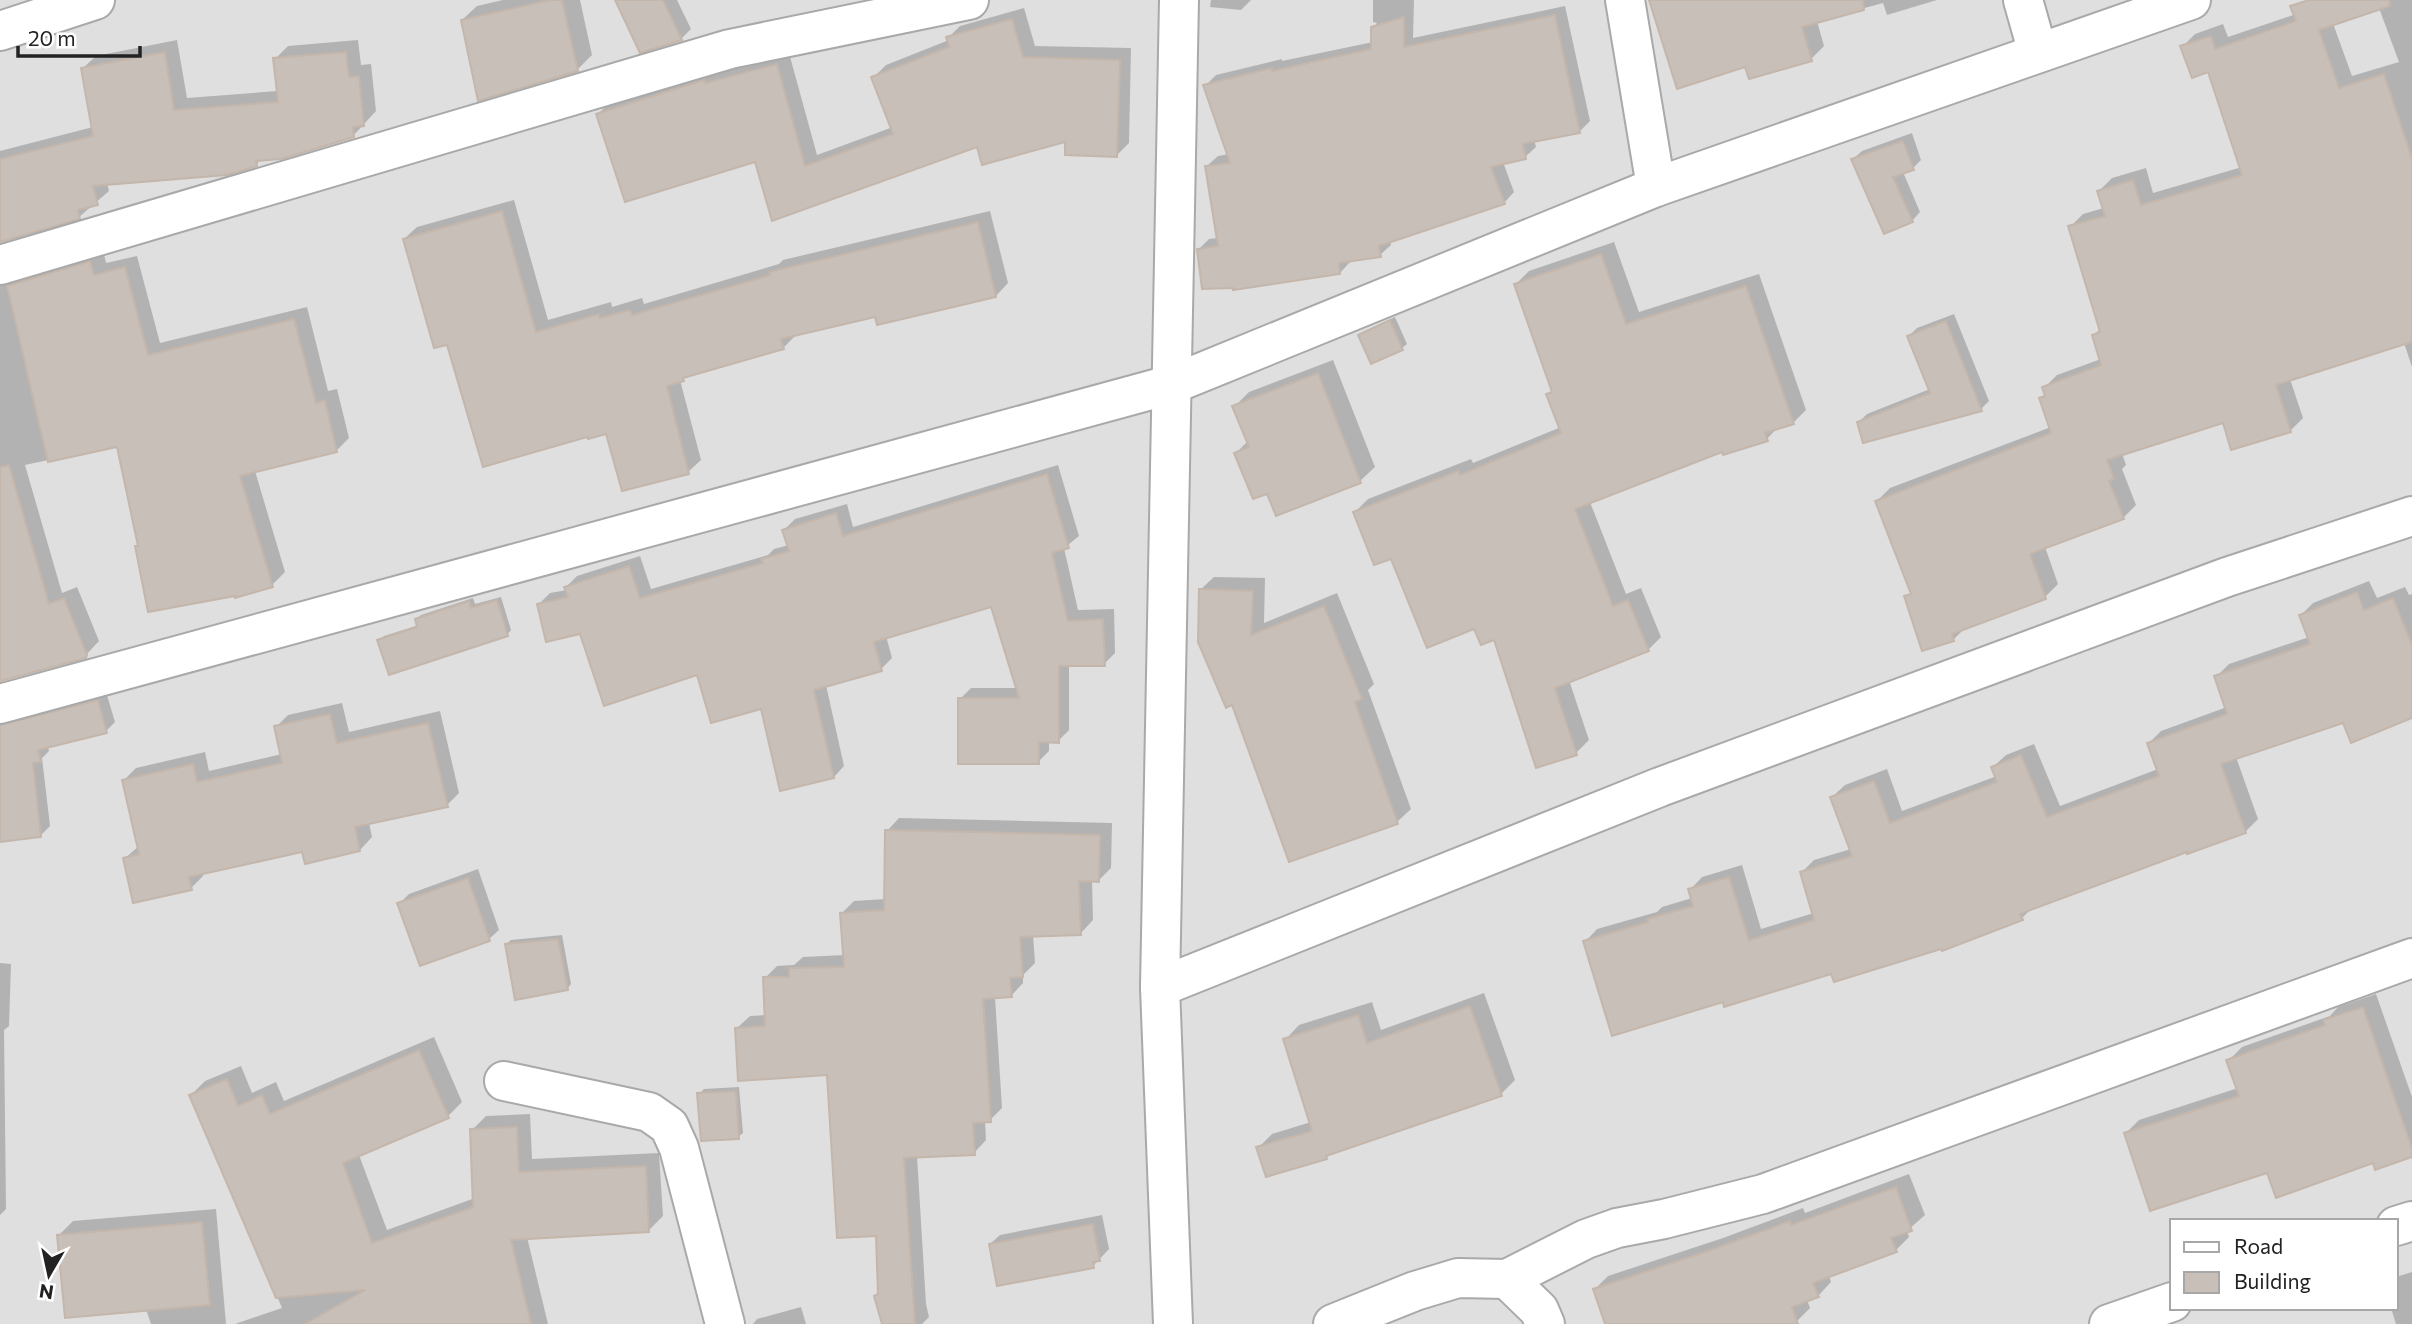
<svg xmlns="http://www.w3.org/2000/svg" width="2412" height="1324" font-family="Commissioner,sans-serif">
<rect width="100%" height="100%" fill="#f2efe9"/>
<!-- residential -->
<path fill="#e0dfdf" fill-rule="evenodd" d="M0 0H2412V1324H0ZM2172 1221H2396V1308H2172Z"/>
<!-- shadow -->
<g fill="#0003">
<path d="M503 0H580L592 55 577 70 462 20 477 6Z"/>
<path d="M617 0H677L691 29 681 39Z"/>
<path d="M1211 0H1251L1241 10 1210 7Z"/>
<path d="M1373 0H1414L1413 38 1565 6 1590 121 1580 131 1534 140 1536 147 1525 157 1503 162 1514 192 1504 203 1390 241 1391 245 1380 255 1350 260V262L1340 273 1199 249 1209 239 1218 238 1207 166 1218 156 1229 154 1205 86 1216 75 1282 59V61L1373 42V28L1377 23 1373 22Z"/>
<path d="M1650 0H1937L1887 15 1883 3 1817 21 1824 46 1811 59 1746 64Z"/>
<path d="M2376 0H2412V367L2404 343 2290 379 2303 418 2290 431 2224 421 2122 453 2126 465 2122 469 2136 505 2123 518 2045 547 2058 584 2045 597 1966 627 1953 640 1906 597 1912 592 1877 501 1890 488 2051 427 2041 399 2046 394 2044 388 2057 375 2101 359 2094 335 2101 328 2070 227 2083 214 2104 208 2099 191 2112 178 2146 168 2153 193 2242 167 2209 70 2182 47 2195 34 2223 24 2228 37 2326 4 2352 76 2399 62Z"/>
<path d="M1024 8 1035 46 1131 48 1129 143 1117 155 1067 140 978 145 773 219 756 160 598 114 610 102 716 69 789 53 817 155 893 127 874 77 886 65 949 40 948 38 960 26Z"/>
<path d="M177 40 187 98 278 91 275 59 288 46 358 40 361 65 371 64 376 111 353 136 261 159 256 165 107 183 109 191 79 217 0 240V151L93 127 83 68 96 56Z"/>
<path d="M1912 133 1921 160 1913 168 1903 172 1920 212 1912 221 1853 159 1862 151Z"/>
<path d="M514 200 548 320 611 302 612 307 642 298 644 304 779 264 783 260 990 211 1008 283 996 296 876 315 796 335 783 348 687 375 680 380 701 460 688 472 607 432 448 342 404 239 417 227Z"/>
<path d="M1614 242 1639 312 1759 274 1806 410 1793 423 1778 427 1767 439 1723 449 1590 502 1626 594 1641 588 1661 637 1648 650 1569 680 1589 740 1576 753 1495 638 1475 627 1392 556 1355 512 1368 499 1471 459 1473 463 1561 427 1548 395 1553 390 1516 284 1529 271Z"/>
<path d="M103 250 106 263 137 256 160 343 307 307 328 391 337 389 349 438 336 451 255 471 285 572 272 585 137 547 140 544 118 445 25 465 62 593 77 587 99 641 85 656 0 680V270Z"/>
<path d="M1954 314 1989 401 1981 409 1859 422 1867 414 1930 389 1909 336 1917 328Z"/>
<path d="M1395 317 1407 344 1402 348 1360 335 1365 331Z"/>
<path d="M1333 360 1375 467 1360 481 1268 492 1236 453 1248 441 1234 407 1249 392Z"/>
<path d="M1058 465 1079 536 1064 548 1078 610 1114 609 1115 653 1104 664H1069V730L1058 741H1049V751L1038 762 960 699 971 688H1018L992 604 886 636 892 658 881 669 826 685 844 766 834 777 762 707 698 673 581 632 539 604 550 593 567 590 566 587 577 576 640 556 651 589 768 555 774 549 789 545 784 530 795 519 847 504 853 527Z"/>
<path d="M1214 577 1265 578 1264 623 1337 593 1374 684 1368 690 1411 809 1397 822 1200 590Z"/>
<path d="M2369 581 2377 598 2405 587 2409 595 2412 594V716L2344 721 2236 757 2258 819 2245 832 2188 850 2032 908 2022 918 1942 947 1832 972 1585 942 1597 929 1657 912 1662 907 1692 898 1690 890 1702 877 1742 865 1761 929 1814 913 1801 873 1814 860 1851 849 1832 797 1845 785 1887 769 1902 811 1997 776 1993 767 2006 755 2034 744 2060 806 2158 769 2149 743 2161 731 2227 707 2216 677 2229 664 2309 637 2301 615 2313 603Z"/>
<path d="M501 597 511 630 507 635 379 641 384 636 419 625 417 619 421 615 473 598 475 604Z"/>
<path d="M106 692 115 722 106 731 48 746 49 751 42 758 50 826 41 835 0 840V730L2 726 11 717Z"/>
<path d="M342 703 349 732 440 711 459 793 447 805 369 823 372 837 360 850H303L203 872V876L191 888 124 859 139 846 124 780 136 768 205 752 209 771 282 754 276 727 288 715Z"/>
<path d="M899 818 1112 823 1111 868 1099 880H1092L1093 920 1081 933 1033 935 1035 963 1023 975V983L1011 996 995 997 1002 1108 990 1120 985 1121 986 1140 974 1153 917 1156 926 1304 929 1317 922 1324H884L876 1296 880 1292 878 1234 829 1074 737 1028 750 1016 766 1015 765 978 777 966 794 965 803 957 845 955 842 913 854 901 886 899 887 831Z"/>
<path d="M478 869 499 930 489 939 400 903 409 894Z"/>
<path d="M562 935 571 984 567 989 506 944 511 940Z"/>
<path d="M0 963 11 964 9 1026 4 1030 6 1209 0 1215Z"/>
<path d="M1484 993 1515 1080 1501 1094 1331 1153 1326 1158 1258 1148 1272 1134 1311 1122 1285 1040 1299 1025 1372 1002 1381 1030Z"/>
<path d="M2376 994 2412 1097V1155L2268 1171 2126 1133 2139 1120 2238 1088 2228 1061 2242 1047 2330 1016 2338 1007Z"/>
<path d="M434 1037 462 1102 448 1116 359 1155 387 1230 475 1198 472 1130 486 1116 530 1114 532 1159 659 1153 663 1216 649 1230 527 1237 548 1324H235L282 1308 191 1095 205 1081 241 1066 252 1093 276 1082 284 1101Z"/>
<path d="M739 1087 743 1133 738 1137 699 1094 704 1089Z"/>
<path d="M1909 1174 1925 1215 1907 1231 1909 1237 1896 1250 1829 1276 1831 1282 1818 1296 1807 1300 1810 1308 1797 1321 1788 1324H1607L1595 1289 1608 1276 1723 1238 1803 1208 1805 1213Z"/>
<path d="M216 1209 226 1324H151L146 1309 59 1235 73 1221Z"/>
<path d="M1102 1215 1109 1249 1093 1266 990 1244 1000 1235Z"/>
<path d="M2412 1272V1324H2396L2391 1308H2396V1277Z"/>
<path d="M801 1307 806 1324H753L757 1319Z"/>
</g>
<!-- building -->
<g fill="#c7bfb8" stroke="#c4b6ab" stroke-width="2">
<path d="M550 0H562L578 71 478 101 461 20Z"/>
<path d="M615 0H663L682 40 640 53Z"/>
<path d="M1649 0H1863L1864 10 1802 27 1812 61 1749 79 1745 67 1677 89Z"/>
<path d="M2309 0H2389L2390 6 2319 30 2339 88 2384 74 2412 158V342L2276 385 2291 432 2231 450 2223 423 2107 460 2114 479 2109 481 2124 519 2030 554 2046 599 1952 634 1954 641 1922 651 1904 596 1911 594 1875 501 2051 433 2039 398 2045 396 2042 387 2101 365 2092 335 2100 332 2068 226 2105 216 2097 191 2133 180 2141 205 2242 175 2208 72 2192 78 2180 46 2211 36 2215 49 2296 21 2290 6Z"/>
<path d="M1555 15 1580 133 1523 144 1526 159 1491 167 1505 204 1379 246 1381 257 1339 263 1340 274 1233 290V288L1202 289 1197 249 1218 246 1205 166 1230 163 1203 85 1272 68V71L1371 49V27L1404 17V47Z"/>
<path d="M1012 19 1023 57 1120 60 1117 157 1065 155V142L982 165 977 147 772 221 755 162 625 202 596 114 704 80 705 83 777 64 805 166 893 134 871 77 949 47 946 37Z"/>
<path d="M165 52 174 110 278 102 273 58 346 52 349 77 359 76 364 126 353 127 354 137 281 159 256 161 257 166 227 175 93 186 98 205 78 210 80 219 0 242V159L93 136 81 68Z"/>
<path d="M1903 141 1914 170 1893 177 1913 222 1884 234 1851 159Z"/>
<path d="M502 211 536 332 599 314 600 318 630 310 632 315 770 275 769 272 978 222 996 297 877 325 875 317 781 339 784 349 683 378 684 381 667 386 689 474 622 491 606 434 588 439 587 437 483 467 447 345 434 348 403 239Z"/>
<path d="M1601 254 1626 324 1746 286 1794 424 1765 433 1768 441 1723 455 1722 452 1575 509 1613 606 1628 600 1649 651 1555 688 1577 755 1536 768 1494 640 1481 645 1474 629 1427 648 1391 559 1374 565 1353 512 1458 471 1460 475 1561 433 1546 394 1552 392 1514 284Z"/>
<path d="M90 261 94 275 125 267 148 355 294 319 316 403 325 400 337 452 240 476 273 587 235 598V596L148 612 135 546H138L117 447 48 462 7 286Z"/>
<path d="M1390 320 1403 350 1371 364 1358 335Z"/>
<path d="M1946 321 1982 411 1863 443 1857 422 1930 393 1907 336Z"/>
<path d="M1318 373 1361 483 1276 516 1267 494 1253 499 1234 453 1249 447 1232 406Z"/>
<path d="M9 465 49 604 64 598 87 655 86 658 0 681V467Z"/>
<path d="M1047 474 1069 548 1052 553 1068 621 1103 619 1105 666H1059V743L1039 742V764H958V698H1019L991 607 874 642 882 671 814 690 834 778 780 791 761 709 711 723 697 675 604 706 580 634 546 642 537 604 568 597 564 587 629 566 640 598 763 563 761 559 789 551 782 530 836 513 843 536Z"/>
<path d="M1199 589 1253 591 1251 635 1324 606 1362 699 1355 702 1398 824 1289 862 1232 705 1226 708 1198 642Z"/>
<path d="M2357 592 2364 610 2393 598 2412 645V718L2351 743 2343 723 2221 764 2246 833 2187 854V852L2020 914 2023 920 1942 951 1941 949 1834 982 1831 974 1724 1007 1723 1002 1612 1036 1583 941 1648 922 1647 919 1693 906 1688 889 1729 877 1749 940 1814 920 1800 872 1852 856 1830 797 1874 781 1890 823 1997 782 1991 767 2021 755 2047 817 2159 776 2147 743 2227 714 2214 676 2310 644 2299 615Z"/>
<path d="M497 600 508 636 389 675 377 640 417 627 415 619 469 601 471 608Z"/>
<path d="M98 700 107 733 38 750 41 762 33 763 41 837 0 842V725Z"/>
<path d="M330 714 337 743 428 723 448 807 355 827 360 851 305 864 302 852 189 877 192 890 133 903 123 858 139 854 122 780 193 764 197 782 282 763 274 726Z"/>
<path d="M885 830 1100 835 1099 882 1079 881 1081 935 1020 937 1023 977 1010 978 1012 997 983 999 991 1122 973 1123 975 1155 904 1158 915 1324H882L874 1296 878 1294 876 1236 837 1238 827 1075 738 1081 735 1028 765 1026 763 977H789V968L844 967 840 913 884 910Z"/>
<path d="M468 878 490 941 420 966 397 903Z"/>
<path d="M558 939 568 990 515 1000 505 944Z"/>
<path d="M1470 1006 1502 1096 1326 1156 1327 1159 1266 1177 1256 1147 1312 1131 1283 1039 1358 1015 1367 1043Z"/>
<path d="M2363 1007 2412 1148V1157L2375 1170 2373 1163 2276 1198 2267 1173 2150 1211 2124 1133 2239 1096 2226 1060 2325 1025 2323 1020Z"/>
<path d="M419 1050 449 1118 343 1163 372 1243 473 1207 470 1129 517 1127 519 1172 646 1166 649 1232 511 1240 531 1324H305L365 1290 276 1298 189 1095 227 1079 238 1106 262 1095 270 1114Z"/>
<path d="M736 1091 739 1139 701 1141 697 1093Z"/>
<path d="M1896 1187 1912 1231 1891 1238 1897 1252 1813 1283 1819 1297 1792 1307 1798 1324H1605L1593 1289 1708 1251 1790 1221 1791 1225Z"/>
<path d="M202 1222 210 1305 65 1318 57 1235Z"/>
<path d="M1093 1224 1100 1261 1093 1262 1094 1268 997 1286 989 1244Z"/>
</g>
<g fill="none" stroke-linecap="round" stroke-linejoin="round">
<!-- street casing -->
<g stroke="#a9a9a9" stroke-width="42">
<g id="street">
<path d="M1625 0 1656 187"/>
<path d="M2023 0 2038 53"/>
<path d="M0 31 95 0"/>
<path d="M0 265 730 49 969 0"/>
<path d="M0 704 1173 384 1656 187 2191 0"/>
<path d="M1160 987 1660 787 2227 577 2412 516"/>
<path d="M504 1081 649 1112 669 1126 679 1148 725 1324"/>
<path d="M2396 1226 2412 1221"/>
<path d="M1507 1279 1539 1310 1545 1324"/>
<path d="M1173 1324 1160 987 1179 0"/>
<path d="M1333 1324 1415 1291 1458 1278 1507 1279 1586 1239 1617 1228 1664 1219 1763 1194 2412 958"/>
<path d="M2109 1324 2172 1302"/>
</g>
</g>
<!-- street -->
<use href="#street" stroke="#fff" stroke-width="38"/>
</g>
<!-- legend -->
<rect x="2170" y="1219" width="228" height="91" fill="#ffffff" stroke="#a7a7a7" stroke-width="2"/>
<rect x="2184" y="1242" width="35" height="10" fill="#ffffff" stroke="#a7a7a7" stroke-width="2"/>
<text x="2234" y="1254" font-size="21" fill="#222222">Road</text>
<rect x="2184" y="1272" width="35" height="21" fill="#c7bfb8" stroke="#a7a7a7" stroke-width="2"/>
<text x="2234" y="1289" font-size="21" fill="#222222">Building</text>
<!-- north arrow -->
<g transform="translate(49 1275) rotate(189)" stroke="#ffffff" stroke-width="5" paint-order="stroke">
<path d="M0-5L12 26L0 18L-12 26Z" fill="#222222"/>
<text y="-10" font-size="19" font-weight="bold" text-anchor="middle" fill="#222222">N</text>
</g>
<!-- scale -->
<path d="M18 46v10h122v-10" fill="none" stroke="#222222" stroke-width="3.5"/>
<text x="28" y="46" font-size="21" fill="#222222" stroke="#ffffff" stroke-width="5" paint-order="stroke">20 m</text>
</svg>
